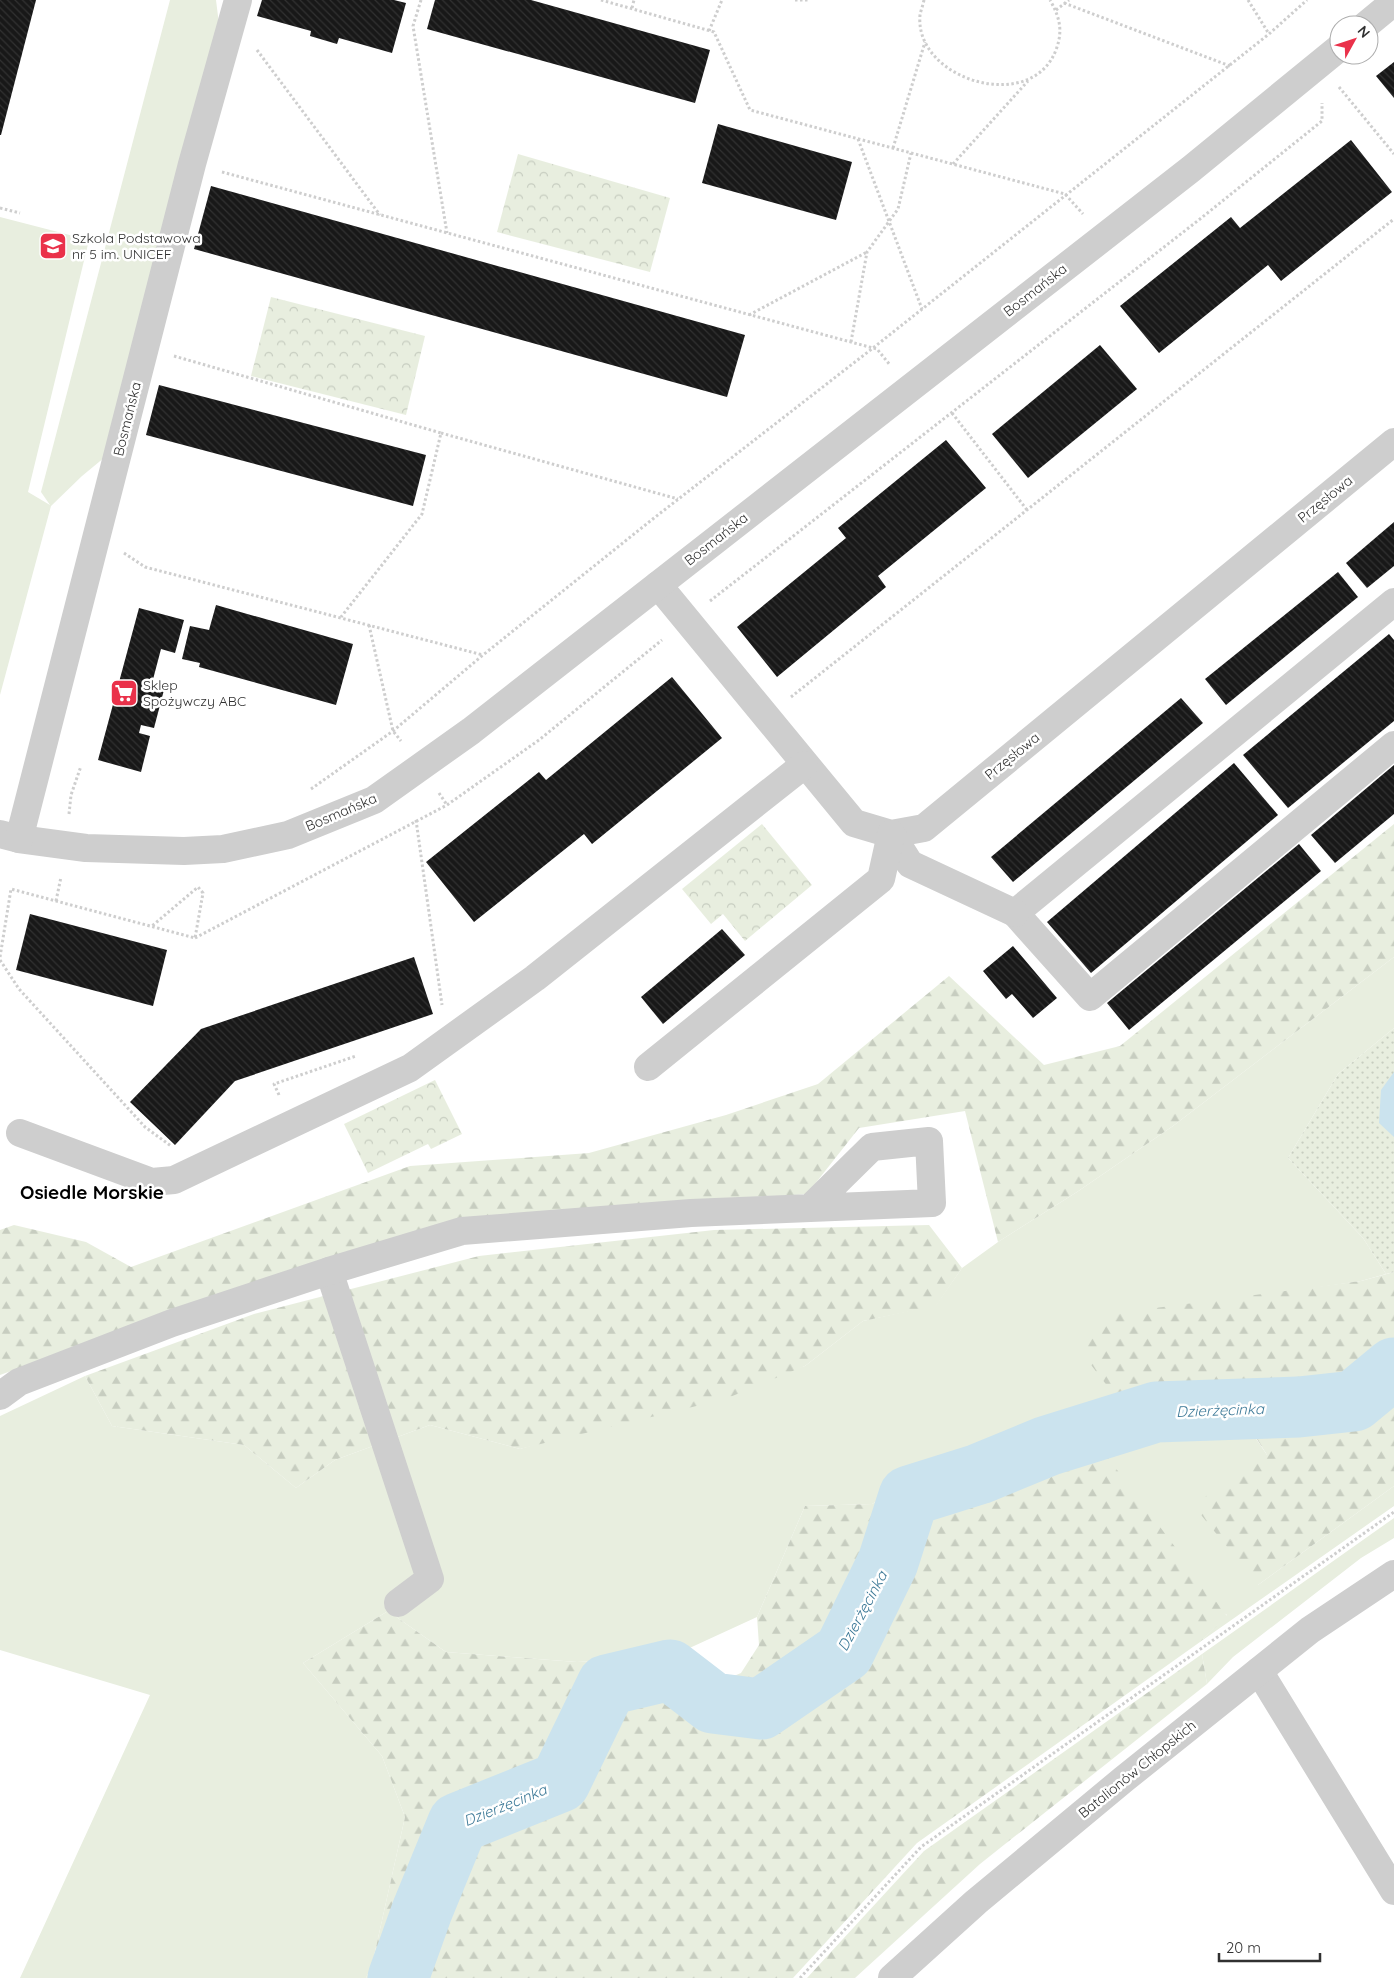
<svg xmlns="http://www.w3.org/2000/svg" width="1394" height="1978" font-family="Quicksand,sans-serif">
<defs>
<pattern id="forest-firs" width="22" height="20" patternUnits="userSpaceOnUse" patternTransform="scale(1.25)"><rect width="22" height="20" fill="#e8eedf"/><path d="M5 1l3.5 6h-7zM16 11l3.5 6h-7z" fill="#c7cdc0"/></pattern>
<pattern id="park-crowns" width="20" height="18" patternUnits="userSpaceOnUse" patternTransform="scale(1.25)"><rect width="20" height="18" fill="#e8eedf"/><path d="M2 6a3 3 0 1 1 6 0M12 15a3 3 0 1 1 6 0" fill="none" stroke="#c7cdc0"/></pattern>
<pattern id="garden-dots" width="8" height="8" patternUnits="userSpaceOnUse" patternTransform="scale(1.25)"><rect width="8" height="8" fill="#e8eedf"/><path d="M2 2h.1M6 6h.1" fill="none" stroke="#c7cdc0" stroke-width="1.8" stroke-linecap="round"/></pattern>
<pattern id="building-back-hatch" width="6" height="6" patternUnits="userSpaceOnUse" patternTransform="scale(1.25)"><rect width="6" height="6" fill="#181818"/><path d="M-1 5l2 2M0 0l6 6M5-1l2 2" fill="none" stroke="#313131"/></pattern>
</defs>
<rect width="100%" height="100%" fill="#fff"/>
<!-- grass -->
<g fill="#e8eedf">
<path d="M170 0H216L220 32 105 457 82 476 51 506 0 695V217L89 240 28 492 50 505 41 492Z"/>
<path d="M1394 957V1028L1338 1074 1288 1158 1363 1238 1386 1274 1361 1281 1251 1297 1149 1440 1247 1425 1267 1455 1258 1585 1394 1486V1506L1200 1642 1227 1615 967 1450 872 1504 805 1506 757 1617 670 1657 577 1662 446 1652 388 1611 303 1663 382 1756 405 1817 372 1965 366 1978H20L150 1695 0 1650V1416L85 1376 112 1426 244 1445 296 1488 335 1460 430 1425 520 1449 805 1366 863 1321 936 1305 962 1268 998 1242 1077 1192 1173 1126Z"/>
<path d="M1394 1518V1538L1361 1558 1233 1657 1207 1684 1202 1654Z"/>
</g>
<!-- forest -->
<g fill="url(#forest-firs)">
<path d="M1394 824V957L1173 1126 1077 1192 998 1242 965 1111 859 1128 807 1194 468 1221 173 1312 0 1375V1230L14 1225 86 1242 131 1267 410 1166 589 1153 726 1115 818 1084 949 976 1044 1065 1120 1046Z"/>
<path d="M929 1225 962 1268 936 1306 863 1321 805 1366 725 1399 520 1449 430 1425 335 1460 296 1488 244 1445 112 1426 85 1376 254 1314 479 1256 714 1230Z"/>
<path d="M1394 1272V1486L1258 1585 1193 1505 1267 1455 1248 1425 1149 1440 1078 1348 1117 1313 1361 1281Z"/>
<path d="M1072 1410 1227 1616 1200 1642 917 1843 793 1978H366L372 1965 405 1817 382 1756 303 1663 388 1611 446 1652 577 1662 670 1657 717 1683 741 1673 759 1645 757 1617 805 1506 872 1504 967 1450Z"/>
<path d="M1202 1654 1207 1684 980 1864 855 1978H807L924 1851Z"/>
</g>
<!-- park -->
<g fill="url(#park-crowns)">
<path d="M518 154 670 198 650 272 497 232Z"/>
<path d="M271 297 425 336 406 415 251 376Z"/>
<path d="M762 824 812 885 745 941 723 914 711 924 682 889Z"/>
<path d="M435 1080 462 1134 431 1149 428 1144 368 1173 344 1124Z"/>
</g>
<!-- garden -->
<path fill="url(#garden-dots)" d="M1394 1028V1272L1386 1274 1363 1238 1288 1158 1338 1074Z"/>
<!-- water -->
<path fill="#cbe3ee" d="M1394 1072V1137L1379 1123 1381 1090Z"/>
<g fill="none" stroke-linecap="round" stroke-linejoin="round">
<!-- river -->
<path stroke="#cbe3ee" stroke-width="61" d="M398 1978 422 1911 458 1823 560 1782 607 1685 670 1670 713 1703 761 1709 844 1652 888 1562 909 1496 979 1474 1047 1446 1156 1412 1299 1407 1354 1401 1394 1368"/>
</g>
<!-- building -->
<g fill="url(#building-back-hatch)">
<path d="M0 0H36L1 135H0Z"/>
<path d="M262 0H394L406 3 392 53 339 38 337 44 310 36 311 31 257 16Z"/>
<path d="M435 0H531L710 50 695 103 427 29Z"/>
<path d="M1394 62V98L1376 76Z"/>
<path d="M718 124 852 162 836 220 702 183Z"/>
<path d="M1351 140 1392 192 1281 281 1268 265 1159 353 1120 306 1231 217 1240 228Z"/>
<path d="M211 186 745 335 727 397 194 249Z"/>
<path d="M1100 345 1137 389 1028 478 992 434Z"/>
<path d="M159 385 426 455 413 506 146 435Z"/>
<path d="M946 440 986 488 878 576 886 587 777 677 737 627 846 538 838 528Z"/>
<path d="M1394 522V566L1367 588 1346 563Z"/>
<path d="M1338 572 1358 597 1226 705 1205 679Z"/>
<path d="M216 605 353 644 336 705 199 667 200 663 182 659 190 626 209 630Z"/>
<path d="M139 608 184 620 175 653 161 649 151 687 164 690 154 728 141 725 139 733 150 736 141 772 98 760Z"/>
<path d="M1389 634 1394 640V721L1288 808 1243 755Z"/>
<path d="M672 677 722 738 592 844 584 834 474 922 426 862 539 772 546 780Z"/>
<path d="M1181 698 1203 723 1013 882 991 857Z"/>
<path d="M1234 763 1278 815 1091 973 1047 922Z"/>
<path d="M1394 765V814L1335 863 1311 835Z"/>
<path d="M1299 844 1321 871 1129 1030 1107 1003Z"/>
<path d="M30 914 167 950 153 1006 16 970Z"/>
<path d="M722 929 745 955 663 1024 641 997Z"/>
<path d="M1013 946 1057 998 1033 1018 1012 994 1006 999 983 971Z"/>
<path d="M414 957 433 1014 235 1081 175 1145 130 1102 201 1029Z"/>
</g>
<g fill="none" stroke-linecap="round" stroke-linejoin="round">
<!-- path -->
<g stroke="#cecece" stroke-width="3" stroke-dasharray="2.5 2.5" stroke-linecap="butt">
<path d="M421 0 413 26 447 233"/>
<path d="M601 0 714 32 750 110 1065 194 1083 214"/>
<path d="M795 0H810"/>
<path d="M924 0C923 5 921 10 920 15 914 81 1035 116 1057 47 1063 29 1059 16 1050 0"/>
<path d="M1248 0 1269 34 1307 0"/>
<path d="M1064 3 1230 66"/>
<path d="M632 8 634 0"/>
<path d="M1056 10 1069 0"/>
<path d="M709 31 722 0"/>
<path d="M257 50 380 215"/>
<path d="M1339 87 1394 154"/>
<path d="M858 139 922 309"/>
<path d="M893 148 925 42"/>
<path d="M953 164 1028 81"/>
<path d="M222 172 873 348 877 349 890 365"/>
<path d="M0 208 20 213"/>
<path d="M749 315 867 252"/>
<path d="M851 342 867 252 898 209 911 153"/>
<path d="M174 356 441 433 422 514 341 617"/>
<path d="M952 413 1027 510"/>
<path d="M441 433 678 499"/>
<path d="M124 553 145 567 483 655"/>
<path d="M710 601 1200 219 1322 121V103"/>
<path d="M369 625 393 731 401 741"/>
<path d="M791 697 1394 219"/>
<path d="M311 789 393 731 483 655 654 518 873 348 1269 34"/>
<path d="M439 793 447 805"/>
<path d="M69 814 71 795 81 766"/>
<path d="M416 820 442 1005"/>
<path d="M56 901 61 877"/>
<path d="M195 938 447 805 539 740 662 640"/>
<path d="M0 957 11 889 195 938 203 893 198 887 152 926"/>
<path d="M0 960 19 989 145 1127 171 1146"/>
<path d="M279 1095 274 1084 356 1056"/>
<path d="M800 1978 921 1847 1394 1512"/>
</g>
<!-- minor -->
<g stroke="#cecece" stroke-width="28">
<path d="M1366 25 1394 2"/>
<path d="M658 585 854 823 891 834 924 828 1394 442"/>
<path d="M1394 602 1015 913 1090 997 1394 745"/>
<path d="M0 834 19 839 86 848 184 851 223 849 288 835 374 800 471 731 1191 169 1339 48"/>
<path d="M891 834 910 864 1015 913"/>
<path d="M19 839 192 164 238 0"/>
<path d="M648 1067 881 879 891 834"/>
<path d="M20 1133 152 1182 174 1180 410 1068 535 978 804 765"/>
<path d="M329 1271 430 1579 398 1603"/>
<path d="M0 1396 19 1382 172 1323 329 1271 462 1231 691 1213 932 1203 929 1141 872 1147 810 1208"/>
<path d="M1259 1671 1394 1891"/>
<path d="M892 1978 976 1902 1124 1779 1310 1630 1394 1574"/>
</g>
</g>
<!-- icons -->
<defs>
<g id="school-square" transform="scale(1.4375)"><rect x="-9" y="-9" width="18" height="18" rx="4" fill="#ea314a" stroke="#fff"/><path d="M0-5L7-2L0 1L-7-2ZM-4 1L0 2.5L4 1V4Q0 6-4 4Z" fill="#fff"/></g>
<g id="supermarket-square" transform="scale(1.4375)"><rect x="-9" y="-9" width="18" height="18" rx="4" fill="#ea314a" stroke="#fff"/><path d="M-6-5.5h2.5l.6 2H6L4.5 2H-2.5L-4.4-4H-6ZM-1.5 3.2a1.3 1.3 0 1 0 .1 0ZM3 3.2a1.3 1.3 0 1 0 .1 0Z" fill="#fff"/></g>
</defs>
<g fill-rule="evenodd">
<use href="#school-square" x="53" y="246"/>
<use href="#supermarket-square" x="124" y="693"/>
</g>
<g text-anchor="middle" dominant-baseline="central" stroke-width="5" stroke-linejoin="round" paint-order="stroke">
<!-- poi labels -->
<g font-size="14" fill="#313131" stroke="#fff" text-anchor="start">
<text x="72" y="238">Szkola Podstawowa<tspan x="72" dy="16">nr 5 im. UNICEF</tspan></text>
<text x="143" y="685">Sklep<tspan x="143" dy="16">Spożywczy ABC</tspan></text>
</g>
<!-- street labels -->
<g font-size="14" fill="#313131" stroke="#fff">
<text transform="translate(1035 290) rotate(-38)">Bosmańska</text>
<text transform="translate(127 419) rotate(-76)">Bosmańska</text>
<text transform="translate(1325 499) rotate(-39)">Przęsłowa</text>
<text transform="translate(716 539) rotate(-38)">Bosmańska</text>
<text transform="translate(1012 756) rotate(-39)">Przęsłowa</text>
<text transform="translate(341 812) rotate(-23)">Bosmańska</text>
<text transform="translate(1137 1769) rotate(-39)">Batalionów Chłopskich</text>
</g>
<!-- water labels -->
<g font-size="15" font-style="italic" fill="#3c7997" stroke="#fff">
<text transform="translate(1220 1410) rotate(-2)">Dzierżęcinka</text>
<text transform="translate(862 1611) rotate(-62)">Dzierżęcinka</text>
<text transform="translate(505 1805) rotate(-22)">Dzierżęcinka</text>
</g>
<!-- district labels -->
<g font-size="19" font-weight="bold" fill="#000" stroke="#fff">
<text x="92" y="1192">Osiedle Morskie</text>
</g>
</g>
<!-- north arrow -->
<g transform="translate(1354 40) rotate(50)"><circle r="24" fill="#ffffff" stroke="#adadad"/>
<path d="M0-4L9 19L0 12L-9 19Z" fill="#ea314a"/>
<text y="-8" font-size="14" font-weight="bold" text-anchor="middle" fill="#313131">N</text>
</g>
<!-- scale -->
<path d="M1219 1953v8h101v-8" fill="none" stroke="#313131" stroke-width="2.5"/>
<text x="1226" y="1953" font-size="15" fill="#313131" stroke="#ffffff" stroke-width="4" paint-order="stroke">20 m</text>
</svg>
